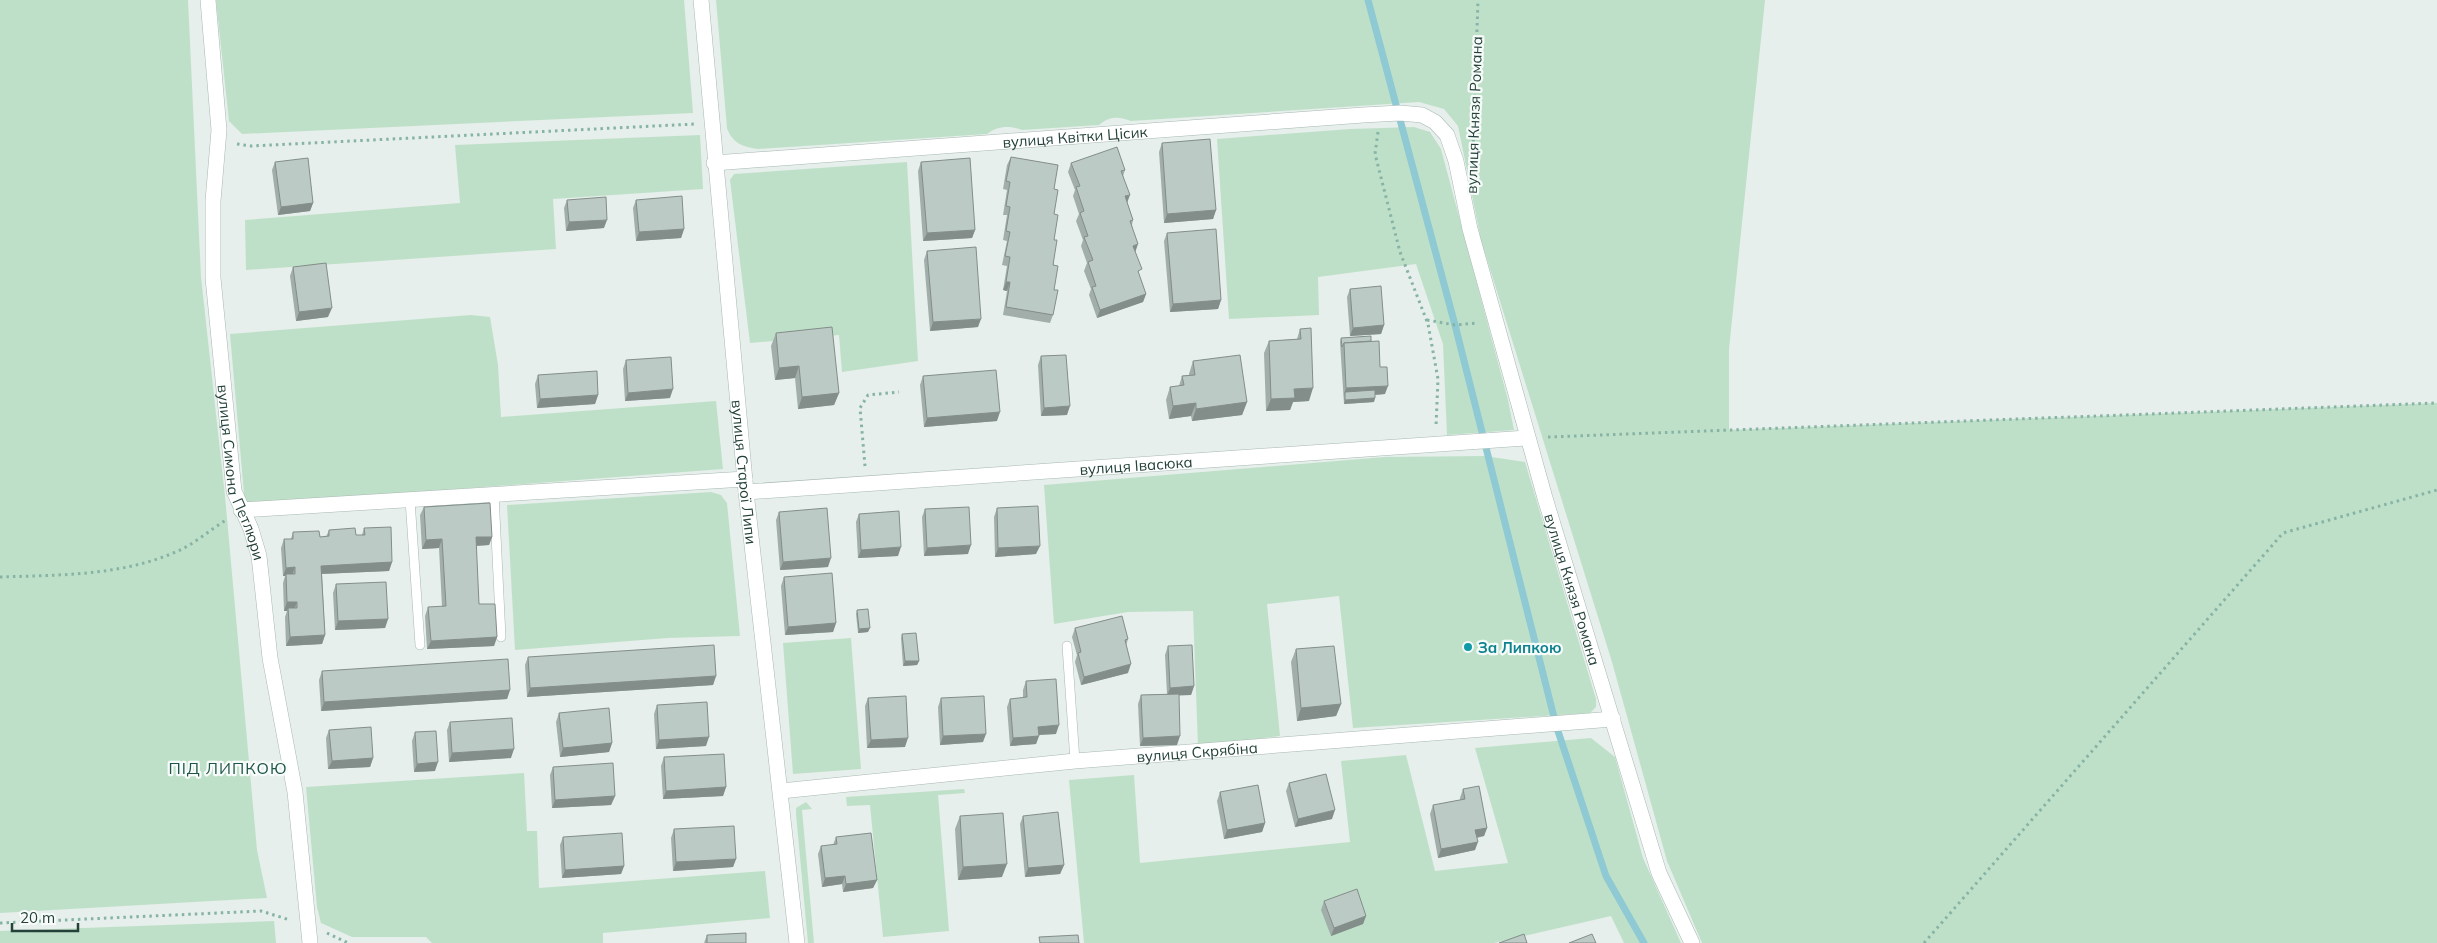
<svg xmlns="http://www.w3.org/2000/svg" width="2437" height="943" font-family="Mulish,sans-serif">
<rect width="100%" height="100%" fill="#e6efeb"/>
<!-- green -->
<g fill="#bfe0c8">
<path d="M0 0H188L201 277 225 496 257 850 267 898 0 913Z"/>
<path d="M216 0H684L693 113 242 134 229 121Z"/>
<path d="M716 0H1765L1729 349V430L2437 403V943H1702L1667 861 1612 662 1481 240 1458 126 1444 109 1419 102 1131 121C1119 116 1109 116 1099 125L1022 130C1011 125 996 126 987 134L758 149C743 147 732 143 727 128Z"/>
<path d="M1414 127 1430 132 1441 149 1508 400 1514 430 1447 435 1443 344 1416 264 1318 277 1319 315 1229 319 1217 139 1350 129Z"/>
<path d="M700 135 703 189 553 199 556 249 246 270 245 220 460 203 455 145Z"/>
<path d="M907 162 918 361 842 372 839 335 750 343 730 180 734 174Z"/>
<path d="M471 315 490 317 498 365 501 417 716 401 723 469 245 505 230 334Z"/>
<path d="M1485 456 1525 462 1596 699V707L1590 713 1353 728 1339 596 1267 604 1280 736 1198 746 1193 611 1128 612 1054 624 1044 485 1385 457Z"/>
<path d="M711 492 721 495 727 503 740 636 668 638 515 650 507 505Z"/>
<path d="M851 638 861 769 793 774 783 643Z"/>
<path d="M1591 738 1615 757 1643 858 1681 943H1624L1611 916 1494 943H1084L1069 780 1134 775 1140 863 1350 842 1341 761 1406 755 1435 871 1508 863 1475 748Z"/>
<path d="M524 773 527 831H537L539 888 765 871 770 918 603 933V943H432L426 937H352L321 923 317 907 306 787Z"/>
<path d="M964 789 965 793 938 795 949 931 883 937 870 805 847 806 846 797Z"/>
<path d="M806 802 812 809 802 810 814 943H808L796 814V808Z"/>
<path d="M274 921 276 943H0V931Z"/>
</g>
<g fill="none" stroke-linecap="round" stroke-linejoin="round">
<!-- stream -->
<path stroke="#8ec9d4" stroke-width="7" d="M1368 0 1455 325 1556 725 1606 876 1644 943"/>
<!-- service casing -->
<g stroke="#a8b8b2" stroke-width="10">
<g id="service">
<path d="M494 494 501 637"/>
<path d="M410 500 420 645"/>
<path d="M1067 646 1075 761"/>
</g>
</g>
<!-- minor casing -->
<g stroke="#a8b8b2" stroke-width="16">
<g id="minor">
<path id="s1" d="M208 0 219 130 213 201V278L234 491 251 529 259 556 270 658 295 792 310 943"/>
<path id="s2" d="M714 163 1363 115 1400 113 1422 115 1435 122 1447 135 1456 161 1470 229 1545 498 1659 873 1692 943"/>
<path id="s3" d="M746 492 1527 438"/>
<path d="M241 510 745 479"/>
<path id="s4" d="M781 791 1075 761 1613 719"/>
</g>
</g>
<!-- tertiary casing -->
<g stroke="#a8b8b2" stroke-width="16">
<g id="tertiary">
<path id="s5" d="M701 0 746 492 797 943"/>
</g>
</g>
<!-- path -->
<g stroke="#86b3a5" stroke-width="3" stroke-dasharray="2.5 4" stroke-linecap="butt">
<path d="M1378 132 1375 154 1400 252 1428 324 1438 379 1436 426"/>
<path d="M237 144 251 146 695 124"/>
<path d="M1473 149 1478 0"/>
<path d="M1427 320 1455 325 1477 323"/>
<path d="M1548 437 2437 403"/>
<path d="M865 466 860 408 868 395 899 392"/>
<path d="M0 577C59 575 122 576 178 551 194 544 210 530 226 520"/>
<path d="M0 923 261 911 290 920"/>
<path d="M327 933 348 943"/>
<path d="M1924 943 2283 533 2437 490"/>
</g>
<!-- service -->
<use href="#service" stroke="#fff" stroke-width="9"/>
<!-- minor -->
<use href="#minor" stroke="#fff" stroke-width="15"/>
<!-- tertiary -->
<use href="#tertiary" stroke="#fff" stroke-width="15"/>
</g>
<!-- wall -->
<g fill="#a1aea9">
<path d="M1162 143 1216 210 1213 219 1164 223 1159 152Z"/>
<path d="M1011 157 1054 189 1053 315 1050 323 1003 315 1007 291 1003 290 1007 266 1002 265 1007 241 1003 240 1007 215H1003L1007 190 1003 189 1007 165Z"/>
<path d="M275 162 313 203 310 211 278 215 272 170Z"/>
<path d="M921 162 975 230 972 238 923 241 918 171Z"/>
<path d="M1071 163 1125 170 1123 176 1127 202 1133 220 1132 225 1135 252 1139 275 1146 294 1143 302 1097 318 1089 295 1091 289 1084 271 1087 263 1081 246 1083 240 1076 221 1079 214 1073 196 1075 190 1068 172Z"/>
<path d="M567 200 604 228 566 231 564 208Z"/>
<path d="M636 200 684 229 681 238 636 241 633 208Z"/>
<path d="M1167 233 1221 300 1218 309 1170 312 1164 241Z"/>
<path d="M927 251 978 327 930 331 924 260Z"/>
<path d="M293 267 328 317 296 321 290 276Z"/>
<path d="M1350 289 1384 325 1381 334 1350 336 1347 297Z"/>
<path d="M1300 329 1309 401 1293 402 1290 410 1266 411 1264 353 1269 341 1297 339Z"/>
<path d="M776 333 839 393 834 405 798 409 795 378 775 380 771 346Z"/>
<path d="M1341 338 1371 341 1380 367 1385 394 1375 395 1374 402 1344 404 1340 342Z"/>
<path d="M1041 356 1067 415 1041 416 1038 365Z"/>
<path d="M626 360 670 398 625 401 623 369Z"/>
<path d="M1193 361 1247 402 1242 415 1192 421 1191 416 1169 419 1166 400 1170 387 1179 386 1182 376 1189 375V374Z"/>
<path d="M538 375 598 395 595 404 537 408 535 384Z"/>
<path d="M923 376 997 421 924 427 920 385Z"/>
<path d="M424 507 492 537 489 545 476 546 479 604 497 637 494 646 427 649 425 616 428 607H442L439 548 422 549 420 515Z"/>
<path d="M997 508 1036 554 995 557 994 517Z"/>
<path d="M925 509 968 554 924 556 922 517Z"/>
<path d="M779 512 828 567 780 570 776 520Z"/>
<path d="M859 514 898 556 858 558 856 522Z"/>
<path d="M364 528 392 562 389 571 322 574 325 635 322 644 286 646 285 617 287 611H284L283 583 285 576H283L281 548 284 539H291L293 532 320 537H326L329 530 356 535H362Z"/>
<path d="M784 577 836 623 833 632 785 635 781 586Z"/>
<path d="M336 584 388 619 385 628 335 630 333 593Z"/>
<path d="M857 610 868 632 858 633 856 614Z"/>
<path d="M1075 628 1128 639 1126 646 1128 673 1081 685 1075 662 1077 655 1072 637Z"/>
<path d="M902 634 919 661 917 665 903 666 901 638Z"/>
<path d="M1168 646 1194 686 1191 695H1179L1177 745 1140 746 1138 704 1141 695 1167 694 1165 655Z"/>
<path d="M1296 649 1341 704 1336 716 1297 721 1291 662Z"/>
<path d="M528 657 716 676 713 685 527 697 525 665Z"/>
<path d="M322 671 510 690 507 699 321 711 319 680Z"/>
<path d="M1026 681 1056 734 1039 735 1036 744 1010 746 1007 707 1010 699 1023 698V690Z"/>
<path d="M868 698 905 747 867 748 865 706Z"/>
<path d="M941 698 983 742 940 745 938 707Z"/>
<path d="M657 705 706 746 656 749 654 714Z"/>
<path d="M559 713 612 743 609 752 560 757 556 722Z"/>
<path d="M450 722 511 758 449 762 447 730Z"/>
<path d="M329 730 373 758 370 767 328 769 326 738Z"/>
<path d="M415 732 435 771 414 772 412 741Z"/>
<path d="M664 757 726 787 723 796 663 799 661 766Z"/>
<path d="M553 767 615 796 611 805 552 808 550 775Z"/>
<path d="M1289 783 1332 819 1295 827 1286 791Z"/>
<path d="M1463 789 1487 828 1484 836 1477 838 1475 850 1438 858 1430 814 1433 805 1460 800V798Z"/>
<path d="M1220 792 1265 823 1262 832 1224 839 1217 801Z"/>
<path d="M960 816 1002 877 958 880 955 829Z"/>
<path d="M1023 816 1064 865 1060 874 1025 877 1020 824Z"/>
<path d="M674 829 736 859 733 867 673 871 671 838Z"/>
<path d="M563 837 624 866 621 874 562 878 560 845Z"/>
<path d="M836 837 877 880 873 888 843 892 842 884 822 887 818 854 821 846 833 845Z"/>
<path d="M1324 901 1366 916 1363 924 1331 936 1321 910Z"/>
<path d="M707 935 746 943H704Z"/>
</g>
<!-- shaded-wall -->
<g fill="#838d89">
<path d="M1130 195 1127 203 1125 196Z"/>
<path d="M313 203 310 211 278 215 281 207Z"/>
<path d="M1216 210 1213 219 1164 223 1167 214Z"/>
<path d="M607 220 604 228 566 231 569 222Z"/>
<path d="M684 229 681 238 636 241 639 232Z"/>
<path d="M975 230 972 238 923 241 927 233Z"/>
<path d="M1138 244 1135 253 1133 246Z"/>
<path d="M1006 282H1010L1007 291 1003 290Z"/>
<path d="M1146 294 1143 302 1097 318 1100 310Z"/>
<path d="M1221 300 1218 309 1170 312 1173 304Z"/>
<path d="M332 308 328 317 296 321 299 312Z"/>
<path d="M981 319 978 327 930 331 933 322Z"/>
<path d="M1384 325 1381 334 1350 336 1353 328Z"/>
<path d="M799 366 795 378 775 380 779 368Z"/>
<path d="M1388 386 1385 394 1345 397V392L1343 397 1346 388Z"/>
<path d="M1313 388 1309 401 1293 402 1290 410 1266 411 1271 399 1294 389Z"/>
<path d="M673 389 670 398 625 401 628 393Z"/>
<path d="M839 393 834 405 798 409 802 397Z"/>
<path d="M598 395 595 404 537 408 540 399Z"/>
<path d="M1375 398 1374 402 1344 404 1345 400Z"/>
<path d="M1247 402 1242 415 1192 421 1196 409Z"/>
<path d="M1196 403 1191 416 1169 419 1173 406Z"/>
<path d="M1070 406 1067 415 1041 416 1044 408Z"/>
<path d="M1000 412 997 421 924 427 927 418Z"/>
<path d="M476 537H492L489 545 472 546Z"/>
<path d="M442 539 439 548 422 549 426 540Z"/>
<path d="M971 545 968 554 924 556 927 548Z"/>
<path d="M1040 546 1036 554 995 557 998 548Z"/>
<path d="M901 547 898 556 858 558 861 550Z"/>
<path d="M831 558 828 567 780 570 783 562Z"/>
<path d="M392 562 389 571 318 574 321 566Z"/>
<path d="M295 567 292 576 286 574 285 576H283L286 568Z"/>
<path d="M287 602H297L294 610 288 608 287 611H284Z"/>
<path d="M388 619 385 628 335 630 338 621Z"/>
<path d="M836 623 833 632 785 635 788 627Z"/>
<path d="M870 628 868 632 858 633 859 629Z"/>
<path d="M325 635 322 644 286 646 290 637Z"/>
<path d="M497 637 494 646 427 649 431 641Z"/>
<path d="M905 661H919L917 665 903 666Z"/>
<path d="M1131 664 1128 673 1081 685 1084 677Z"/>
<path d="M716 676 713 685 527 697 530 688Z"/>
<path d="M1194 686 1191 695 1167 696 1170 688Z"/>
<path d="M510 690 507 699 321 711 324 702Z"/>
<path d="M1341 704 1336 716 1297 721 1301 708Z"/>
<path d="M1059 725 1056 734 1035 735 1038 727Z"/>
<path d="M986 734 983 742 940 745 943 736Z"/>
<path d="M1039 736 1036 744 1010 746 1013 738Z"/>
<path d="M1180 736 1177 745 1140 746 1143 738Z"/>
<path d="M709 737 706 746 656 749 659 740Z"/>
<path d="M908 738 905 747 867 748 871 740Z"/>
<path d="M612 743 609 752 560 757 563 748Z"/>
<path d="M514 749 511 758 449 762 452 753Z"/>
<path d="M373 758 370 767 328 769 332 761Z"/>
<path d="M438 762 435 771 414 772 417 764Z"/>
<path d="M726 787 723 796 663 799 666 791Z"/>
<path d="M615 796 611 805 552 808 555 800Z"/>
<path d="M1335 810 1332 819 1295 827 1298 819Z"/>
<path d="M1265 823 1262 832 1224 839 1227 830Z"/>
<path d="M1487 828 1484 836 1472 838 1475 830Z"/>
<path d="M1478 842 1475 850 1438 858 1441 849Z"/>
<path d="M736 859 733 867 673 871 676 862Z"/>
<path d="M1007 864 1002 877 958 880 963 867Z"/>
<path d="M1064 865 1060 874 1025 877 1028 868Z"/>
<path d="M624 866 621 874 562 878 565 870Z"/>
<path d="M845 876 842 884 822 887 825 878Z"/>
<path d="M877 880 873 888 843 892 846 884Z"/>
<path d="M1366 916 1363 924 1331 936 1334 928Z"/>
</g>
<!-- building -->
<g fill="#bbcac4" stroke="#838d89">
<path d="M1210 139 1216 210 1167 214 1162 143Z"/>
<path d="M1117 147 1125 170 1121 171 1130 195 1125 196 1133 220 1130 221 1138 244 1133 246 1142 269 1138 271 1146 294 1100 310 1092 287 1096 286 1088 262 1093 260 1084 237 1088 236 1080 213 1084 211 1076 187 1080 186 1071 163Z"/>
<path d="M1011 157 1058 165 1054 189 1058 190 1054 214 1058 215 1054 240H1057L1053 265 1058 266 1054 290H1058L1053 315 1006 307 1010 282H1006L1010 257 1005 256 1010 232 1006 231 1010 207 1006 206 1010 182 1006 181Z"/>
<path d="M308 158 313 203 281 207 275 162Z"/>
<path d="M970 158 975 230 927 233 921 162Z"/>
<path d="M682 196 684 229 639 232 636 200Z"/>
<path d="M606 197 607 220 569 222 567 200Z"/>
<path d="M1216 229 1221 300 1173 304 1167 233Z"/>
<path d="M976 247 981 319 933 322 927 251Z"/>
<path d="M326 263 332 308 299 312 293 267Z"/>
<path d="M1381 286 1384 325 1353 328 1350 289Z"/>
<path d="M832 327 839 393 802 397 799 366 779 368 776 333Z"/>
<path d="M1311 328 1313 388 1294 389 1295 398 1271 399 1269 341 1301 339 1300 329Z"/>
<path d="M1371 336V341L1344 343 1342 347 1341 338Z"/>
<path d="M1379 341 1380 367H1387L1388 386 1346 388 1344 343Z"/>
<path d="M1066 355 1070 406 1044 408 1041 356Z"/>
<path d="M1240 355 1247 402 1196 409V403L1173 406 1170 387 1184 385 1182 376 1195 375 1193 361Z"/>
<path d="M671 357 673 389 628 393 626 360Z"/>
<path d="M996 370 1000 412 927 418 923 376Z"/>
<path d="M597 371 598 395 540 399 538 375Z"/>
<path d="M1375 390V398L1345 400V392Z"/>
<path d="M490 503 492 537H476L479 604H495L497 637 431 641 428 607 446 606 442 539 426 540 424 507Z"/>
<path d="M1038 506 1040 546 998 548 997 508Z"/>
<path d="M969 507 971 545 927 548 925 509Z"/>
<path d="M827 508 831 558 783 562 779 512Z"/>
<path d="M899 511 901 547 861 550 859 514Z"/>
<path d="M391 527 392 562 321 566 325 635 290 637 288 608H297V602H287L286 574H295V567L286 568 284 539H293V532L319 531 320 537 329 536V530L355 528 356 535H365L364 528Z"/>
<path d="M832 573 836 623 788 627 784 577Z"/>
<path d="M386 582 388 619 338 621 336 584Z"/>
<path d="M868 609 870 628 859 629 857 610Z"/>
<path d="M1122 616 1128 639 1125 640 1131 664 1084 677 1078 653 1081 652 1075 628Z"/>
<path d="M916 633 919 661H905L902 634Z"/>
<path d="M714 645 716 676 530 688 528 657Z"/>
<path d="M1192 645 1194 686 1170 688 1168 646Z"/>
<path d="M1334 646 1341 704 1301 708 1296 649Z"/>
<path d="M508 659 510 690 324 702 322 671Z"/>
<path d="M1056 679 1059 725 1038 727 1039 736 1013 738 1010 699 1027 697 1026 681Z"/>
<path d="M1179 694 1180 736 1143 738 1141 695Z"/>
<path d="M906 696 908 738 871 740 868 698Z"/>
<path d="M984 696 986 734 943 736 941 698Z"/>
<path d="M707 702 709 737 659 740 657 705Z"/>
<path d="M609 708 612 743 563 748 559 713Z"/>
<path d="M512 718 514 749 452 753 450 722Z"/>
<path d="M371 727 373 758 332 761 329 730Z"/>
<path d="M436 731 438 762 417 764 415 732Z"/>
<path d="M724 754 726 787 666 791 664 757Z"/>
<path d="M613 763 615 796 555 800 553 767Z"/>
<path d="M1326 774 1335 810 1298 819 1289 783Z"/>
<path d="M1258 785 1265 823 1227 830 1220 792Z"/>
<path d="M1479 786 1487 828 1475 830 1478 842 1441 849 1433 805 1465 799 1463 789Z"/>
<path d="M1058 812 1064 865 1028 868 1023 816Z"/>
<path d="M1003 813 1007 864 963 867 960 816Z"/>
<path d="M734 826 736 859 676 862 674 829Z"/>
<path d="M622 833 624 866 565 870 563 837Z"/>
<path d="M871 833 877 880 846 884 845 876 825 878 821 846 837 844 836 837Z"/>
<path d="M1357 889 1366 916 1334 928 1324 901Z"/>
<path d="M746 933V943H707V935Z"/>
<path d="M1524 934 1527 943H1499Z"/>
<path d="M1592 934 1596 943H1569Z"/>
<path d="M1078 935 1079 943H1040L1039 937Z"/>
</g>
<!-- markers -->
<circle fill="#0f9aa8" stroke="#f7fbf9" stroke-width="2" cx="1468" cy="647" r="5"/>
<g text-anchor="middle" dominant-baseline="central" stroke-width="4.5" stroke-linejoin="round" paint-order="stroke">
<!-- street labels -->
<g font-size="15" fill="#24423a" stroke="#f7fbf9">
<text transform="translate(1474 115) rotate(-88)">вулиця Князя Романа</text>
<text stroke="none"><textPath href="#s2" startOffset="362">вулиця Квітки Цісик</textPath></text>
<text stroke="none"><textPath href="#s3" startOffset="391">вулиця Івасюка</textPath></text>
<text stroke="none"><textPath href="#s5" startOffset="474">вулиця Старої Липи</textPath></text>
<text stroke="none"><textPath href="#s1" startOffset="476">вулиця Симона Петлюри</textPath></text>
<text stroke="none"><textPath href="#s2" startOffset="1214">вулиця Князя Романа</textPath></text>
<text stroke="none"><textPath href="#s4" startOffset="418">вулиця Скрябіна</textPath></text>
</g>
<!-- culture labels -->
<g font-size="15" font-weight="bold" fill="#0d838f" stroke="#f7fbf9" text-anchor="start">
<text x="1478" y="647">За Липкою</text>
</g>
<!-- neighbourhood labels -->
<g font-size="16" letter-spacing="1" fill="#1f5548" stroke="#f7fbf9">
<text x="228" y="768">ПІД ЛИПКОЮ</text>
</g>
</g>
<!-- scale -->
<path d="M12 923v8h66v-8" fill="none" stroke="#24423a" stroke-width="2.5"/>
<text x="20" y="923" font-size="15" fill="#24423a" stroke="#f7fbf9" stroke-width="4" paint-order="stroke">20 m</text>
</svg>
